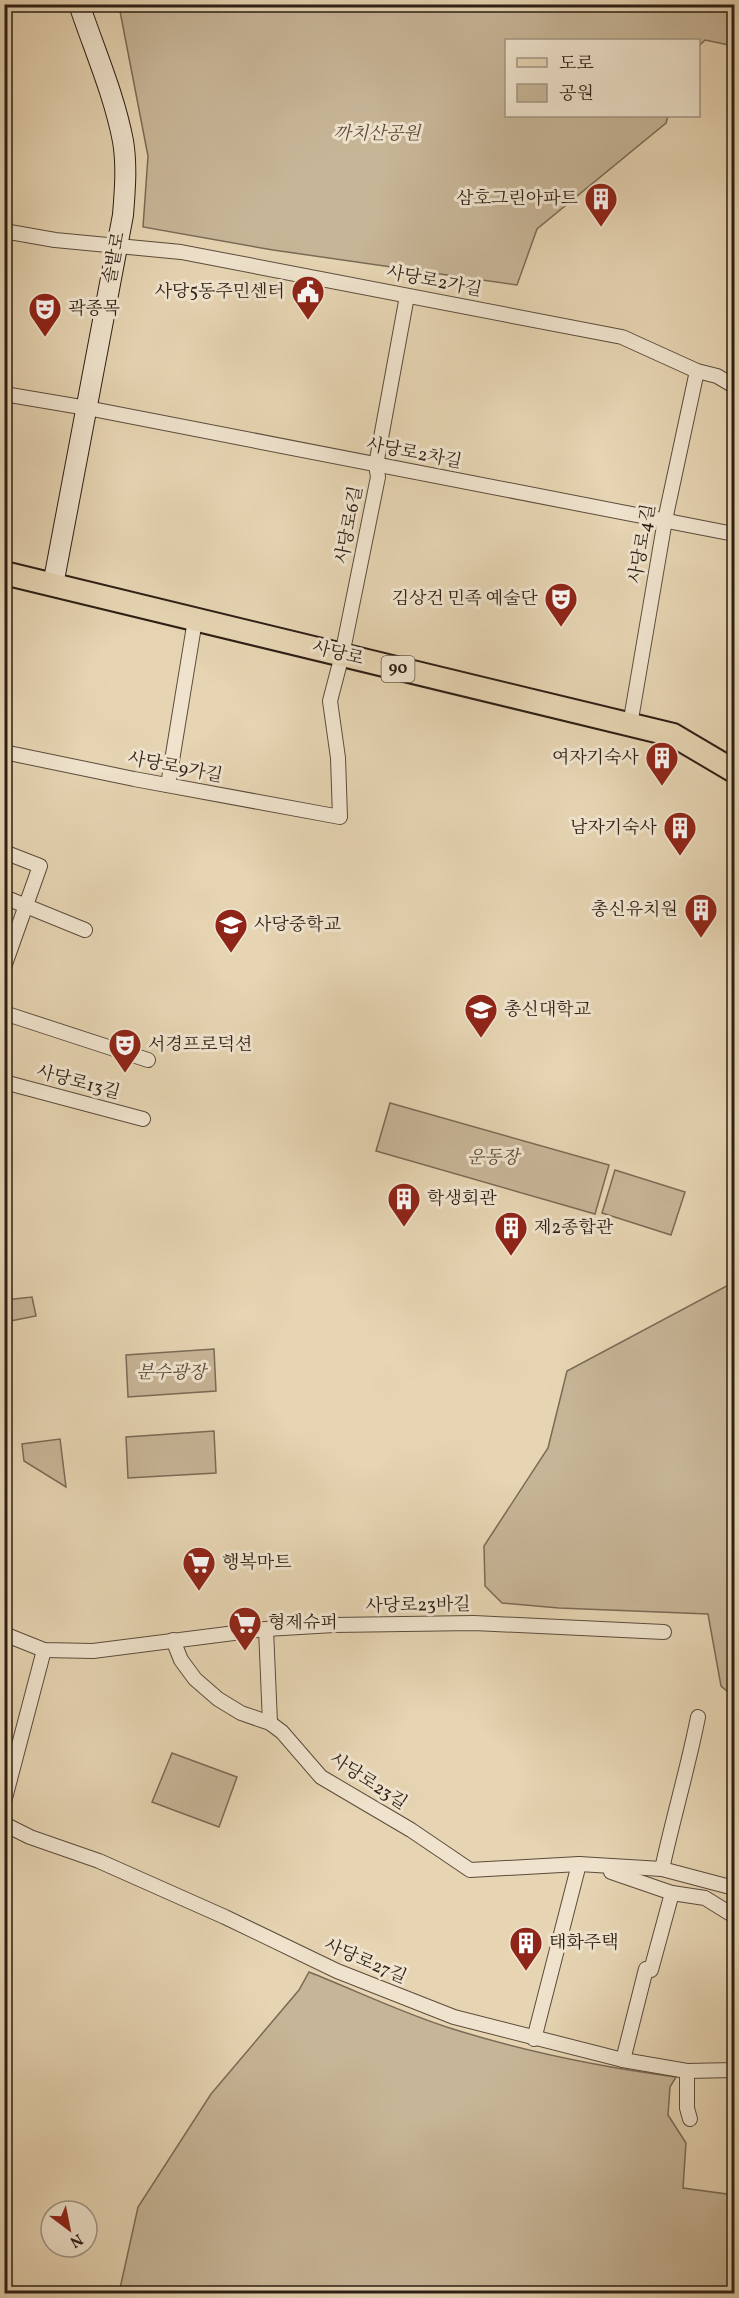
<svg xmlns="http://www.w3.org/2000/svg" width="739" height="2298" font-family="Vollkorn,'Noto Serif KR',serif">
<rect width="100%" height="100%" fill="#e6d4b2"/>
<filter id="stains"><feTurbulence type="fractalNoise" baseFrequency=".00333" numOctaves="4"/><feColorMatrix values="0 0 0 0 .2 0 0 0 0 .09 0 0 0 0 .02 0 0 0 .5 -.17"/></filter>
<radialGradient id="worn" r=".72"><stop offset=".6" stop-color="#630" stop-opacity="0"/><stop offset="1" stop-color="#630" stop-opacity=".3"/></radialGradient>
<!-- green -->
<g fill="#c7b597" stroke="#7a6a56" stroke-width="1.5">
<path d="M208 5H734V46L705 40 699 46 698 40H506V116H668L666 123 537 229 517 285 273 250 143 227 148 156 119 6 212 11Z"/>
<path d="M390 1103 609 1165 595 1214 376 1151Z"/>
<path d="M615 1170 685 1192 671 1235 602 1213Z"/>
<path d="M734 1282V1697L721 1686 708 1614 559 1608 502 1603 485 1586 484 1546 548 1448 567 1371Z"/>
<path d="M32 1297 36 1316 5 1322V1300Z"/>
<path d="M214 1349 216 1391 128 1397 126 1355Z"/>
<path d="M214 1431 216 1473 128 1478 126 1437Z"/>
<path d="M60 1439 66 1487 24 1461 22 1444Z"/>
<path d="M172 1753 237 1777 219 1827 152 1802Z"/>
<path d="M309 1972C357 1991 404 2014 453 2029 526 2052 601 2067 676 2077L670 2087 668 2115 686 2143 683 2188 734 2195V2293H119L138 2207 211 2094 299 1990Z"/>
</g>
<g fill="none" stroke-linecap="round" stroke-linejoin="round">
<!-- street casing -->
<g stroke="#5b4c3c" stroke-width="16">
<g id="street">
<path d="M4 231 55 240 181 252 622 337 697 371 717 376 734 386"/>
<path d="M4 394 87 408 734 534"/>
<path d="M630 725 665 520 697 371"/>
<path d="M4 752 134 779 340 817 338 758 330 701 342 655 378 477 376 465 407 296"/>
<path d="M168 785 195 620"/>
<path d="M4 852 40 866 4 967"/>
<path d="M4 897 85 930"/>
<path d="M4 1013 148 1060"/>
<path d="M4 1082 143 1119"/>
<path d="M266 1629 270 1723"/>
<path d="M4 1634 44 1650 93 1651 266 1629 334 1625 474 1623 664 1632"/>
<path d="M173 1640 181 1660 195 1679 218 1699 241 1713 270 1723 282 1732 321 1777 411 1830 470 1870 579 1864 662 1869 734 1888"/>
<path d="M4 1802 44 1650"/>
<path d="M4 1824 30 1837 99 1861 225 1917 337 1971 454 2017 623 2060 687 2071 734 2070"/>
<path d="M662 1869C673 1818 688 1768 698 1717"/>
<path d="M611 1872 672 1893 651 1970 646 1969 623 2060"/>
<path d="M672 1893 705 1898 734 1916"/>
<path d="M534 2039 579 1864"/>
<path d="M687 2071V2108L690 2119"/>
</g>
</g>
<!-- secondary casing -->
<g stroke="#2d1f15" stroke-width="22">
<path id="secondary" d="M53 585 123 215C125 190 127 165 123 141 114 94 94 49 79 4"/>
</g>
<!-- primary casing -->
<g stroke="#2d1f15" stroke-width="26">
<path id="primary" d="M4 573 673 735 734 771"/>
</g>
<!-- street -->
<use href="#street" stroke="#efe3cd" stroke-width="14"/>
<!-- secondary -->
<use href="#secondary" stroke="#efe3cd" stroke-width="20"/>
<!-- primary -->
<use href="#primary" stroke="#e6d4b2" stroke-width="22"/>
</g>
<!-- icons -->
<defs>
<g id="building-pin" transform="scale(1.725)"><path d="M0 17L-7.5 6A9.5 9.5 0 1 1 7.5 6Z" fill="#8f2418" stroke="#efe3cd"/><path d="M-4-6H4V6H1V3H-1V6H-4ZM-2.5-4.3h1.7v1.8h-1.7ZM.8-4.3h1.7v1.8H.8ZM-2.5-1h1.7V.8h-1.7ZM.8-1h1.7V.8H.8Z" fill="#fff"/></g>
<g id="civic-pin" transform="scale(1.725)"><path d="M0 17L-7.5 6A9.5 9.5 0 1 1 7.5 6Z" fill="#8f2418" stroke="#efe3cd"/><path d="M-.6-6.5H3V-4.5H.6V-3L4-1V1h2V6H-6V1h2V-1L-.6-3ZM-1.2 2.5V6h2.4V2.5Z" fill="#fff"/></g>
<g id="theatre-pin" transform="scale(1.725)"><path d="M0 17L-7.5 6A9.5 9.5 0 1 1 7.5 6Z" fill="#8f2418" stroke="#efe3cd"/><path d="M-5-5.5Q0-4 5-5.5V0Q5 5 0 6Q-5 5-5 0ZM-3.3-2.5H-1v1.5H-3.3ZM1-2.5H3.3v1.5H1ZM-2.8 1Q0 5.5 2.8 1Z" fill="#fff"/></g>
<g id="school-pin" transform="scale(1.725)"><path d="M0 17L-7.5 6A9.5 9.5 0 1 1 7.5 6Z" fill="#8f2418" stroke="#efe3cd"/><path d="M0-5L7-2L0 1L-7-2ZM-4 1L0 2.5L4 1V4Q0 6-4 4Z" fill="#fff"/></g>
<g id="university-pin" transform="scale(1.725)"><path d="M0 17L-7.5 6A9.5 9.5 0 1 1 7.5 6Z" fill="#8f2418" stroke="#efe3cd"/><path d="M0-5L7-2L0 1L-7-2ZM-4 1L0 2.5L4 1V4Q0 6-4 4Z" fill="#fff"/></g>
<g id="supermarket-pin" transform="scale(1.725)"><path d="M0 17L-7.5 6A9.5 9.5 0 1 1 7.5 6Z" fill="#8f2418" stroke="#efe3cd"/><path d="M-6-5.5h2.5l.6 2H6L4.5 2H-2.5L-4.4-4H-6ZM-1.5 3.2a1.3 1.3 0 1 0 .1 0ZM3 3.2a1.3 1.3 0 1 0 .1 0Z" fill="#fff"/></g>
</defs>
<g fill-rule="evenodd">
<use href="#building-pin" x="601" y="199"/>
<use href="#civic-pin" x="308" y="292"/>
<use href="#theatre-pin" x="45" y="309"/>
<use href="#theatre-pin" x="561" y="599"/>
<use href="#building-pin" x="662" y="758"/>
<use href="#building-pin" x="680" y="828"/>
<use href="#building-pin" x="701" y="910"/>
<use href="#school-pin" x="231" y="925"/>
<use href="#university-pin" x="481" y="1010"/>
<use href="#theatre-pin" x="125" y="1045"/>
<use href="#building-pin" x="404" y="1199"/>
<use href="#building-pin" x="511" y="1228"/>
<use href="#supermarket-pin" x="199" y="1563"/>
<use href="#supermarket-pin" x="245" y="1623"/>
<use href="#building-pin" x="526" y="1943"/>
</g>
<g text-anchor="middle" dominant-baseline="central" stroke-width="6" stroke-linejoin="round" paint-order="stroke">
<!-- shield labels -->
<rect fill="#efe3cd" stroke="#675a4c" stroke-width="1.5" x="381.5" y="656" width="33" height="26" rx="4.5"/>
<g font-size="16" font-weight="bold" fill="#2d1f15">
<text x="398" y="669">90</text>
</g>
<!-- park labels -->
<g font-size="18" font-style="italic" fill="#5b4c3c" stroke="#efe3cd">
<text x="377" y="134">까치산공원</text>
<text x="493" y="1158">운동장</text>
<text x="171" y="1373">분수광장</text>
</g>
<!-- poi labels -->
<g font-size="18" fill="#2d1f15" stroke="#efe3cd" text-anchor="start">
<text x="578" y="199" text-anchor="end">삼호그린아파트</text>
<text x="285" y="292" text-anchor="end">사당5동주민센터</text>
<text x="68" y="309">곽종목</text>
<text x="538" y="599" text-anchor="end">김상건 민족 예술단</text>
<text x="639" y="758" text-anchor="end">여자기숙사</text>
<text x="657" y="828" text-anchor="end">남자기숙사</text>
<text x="678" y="910" text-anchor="end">총신유치원</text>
<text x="254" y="925">사당중학교</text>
<text x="504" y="1010">총신대학교</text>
<text x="148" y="1045">서경프로덕션</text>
<text x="427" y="1199">학생회관</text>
<text x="534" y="1228">제2종합관</text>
<text x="222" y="1563">행복마트</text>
<text x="268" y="1623">형제슈퍼</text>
<text x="549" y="1943">태화주택</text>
</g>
<!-- street labels -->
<g font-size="18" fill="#2d1f15" stroke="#efe3cd">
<text transform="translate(115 258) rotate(-79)">솔밭로</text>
<text transform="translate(434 282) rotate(11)">사당로2가길</text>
<text transform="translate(414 454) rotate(11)">사당로2차길</text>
<text transform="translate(350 525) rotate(-79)">사당로6길</text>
<text transform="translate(643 544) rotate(-80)">사당로4길</text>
<text transform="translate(338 654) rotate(14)">사당로</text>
<text transform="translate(175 768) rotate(11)">사당로9가길</text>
<text transform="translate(78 1083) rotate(15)">사당로13길</text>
<text transform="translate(418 1606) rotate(-1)">사당로23바길</text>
<text transform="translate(368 1782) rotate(33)">사당로23길</text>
<text transform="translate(365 1962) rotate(23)">사당로27길</text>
</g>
</g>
<!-- margin -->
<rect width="739" height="2298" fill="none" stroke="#e6d4b2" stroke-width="24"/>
<rect x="6" y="6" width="727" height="2286" fill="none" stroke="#2d1f15" stroke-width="3"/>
<rect x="12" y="12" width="715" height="2274" fill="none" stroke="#2d1f15" stroke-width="1.5"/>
<!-- legend -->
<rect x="505" y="39" width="195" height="78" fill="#efe3cd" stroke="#a19583" stroke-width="1.5"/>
<rect x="517" y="58" width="30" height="9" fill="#e6d4b2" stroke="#a19583" stroke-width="1.5"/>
<text x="559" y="69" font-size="18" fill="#2d1f15">도로</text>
<rect x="517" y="84" width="30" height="18" fill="#c7b597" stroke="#a19583" stroke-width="1.5"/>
<text x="559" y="99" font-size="18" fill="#2d1f15">공원</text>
<!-- north arrow -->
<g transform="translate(69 2229) rotate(148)"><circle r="28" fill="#efe3cd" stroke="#a19583" stroke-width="1.5"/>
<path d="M0-4.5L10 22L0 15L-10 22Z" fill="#8f2418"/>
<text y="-9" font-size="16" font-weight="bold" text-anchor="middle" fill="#2d1f15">N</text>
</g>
<rect width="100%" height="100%" filter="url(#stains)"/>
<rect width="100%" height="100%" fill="url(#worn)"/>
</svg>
